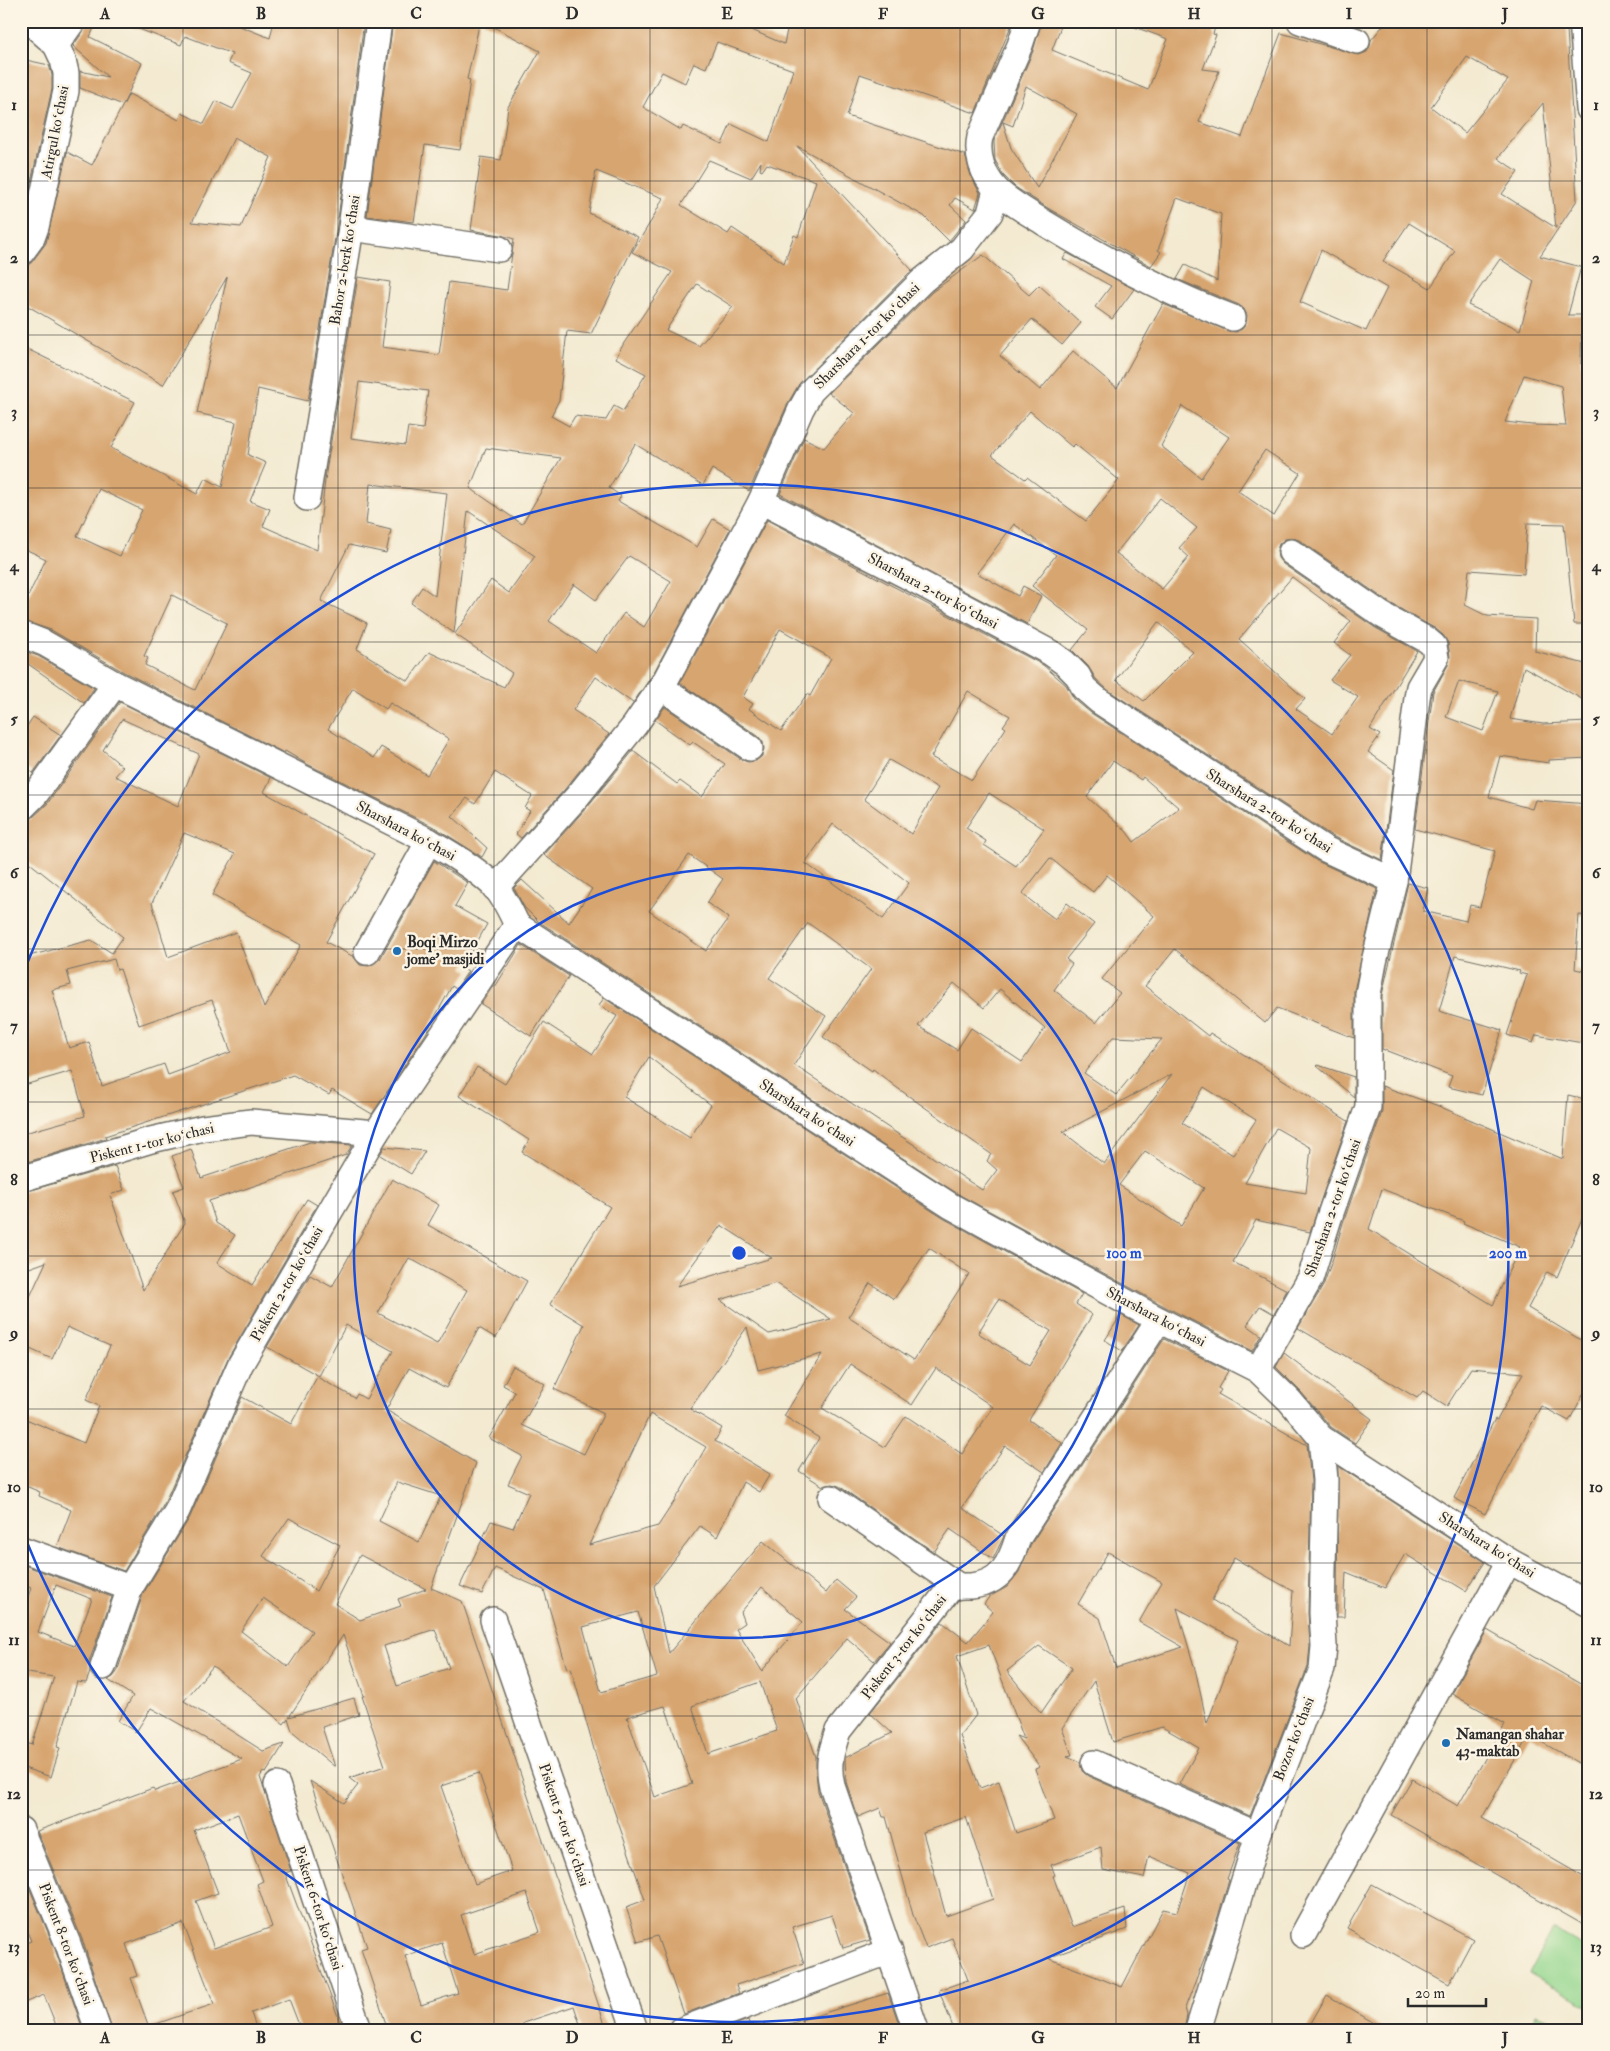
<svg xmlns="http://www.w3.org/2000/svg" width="1610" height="2051" font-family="'IM FELL Double Pica',serif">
<rect width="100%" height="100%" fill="#fcf5e5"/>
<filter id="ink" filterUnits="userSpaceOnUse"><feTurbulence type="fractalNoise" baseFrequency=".02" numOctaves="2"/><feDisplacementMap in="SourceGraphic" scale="10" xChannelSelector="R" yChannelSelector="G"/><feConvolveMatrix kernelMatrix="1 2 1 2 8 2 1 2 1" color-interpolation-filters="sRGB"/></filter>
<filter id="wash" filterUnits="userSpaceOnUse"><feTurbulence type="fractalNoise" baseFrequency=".0096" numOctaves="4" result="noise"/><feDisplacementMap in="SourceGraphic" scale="20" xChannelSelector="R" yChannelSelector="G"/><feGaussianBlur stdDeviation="1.12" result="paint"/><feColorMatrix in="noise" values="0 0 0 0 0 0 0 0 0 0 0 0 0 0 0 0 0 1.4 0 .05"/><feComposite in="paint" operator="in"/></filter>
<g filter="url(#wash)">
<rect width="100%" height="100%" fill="#f3ead1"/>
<!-- green -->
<g fill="#95d78f" stroke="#60815d">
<path d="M1553 1929 1589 1949V2006L1529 1973Z"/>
<path d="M1535 2014 1582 2030H1529Z"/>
</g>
<g id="blocks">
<!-- building -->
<g fill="#d7a570" fill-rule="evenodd">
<path d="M87 21H97L90 37 142 63 123 105 129 94 179 120 182 113 204 124 216 101 233 109 252 73 228 63 232 54 185 36 181 45 123 23 124 21H227L270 38 274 21H364L337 226 308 401 258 389 248 455 266 463 250 501 270 509 263 526 317 550 326 472 358 277 390 282 382 347 439 355 449 282 507 290 514 239 501 235 471 230 481 157 501 160 508 107 540 51 482 21H731L784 44 789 21H1013L975 113 860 74 847 116 965 155 971 176 980 193 975 209 955 198 950 205 966 220 949 241 924 216 797 146 912 270 799 384 788 403 749 491 712 469 703 485 635 444 609 488 621 496 618 501 697 547 713 519 730 529 653 674 633 703 596 677 573 710 609 734 565 789 521 838 516 834 530 811 525 808 532 796 495 772 475 804 467 798 452 816 487 848 482 857 436 828 305 763 285 751 284 753 122 671 51 630 21 620V611L46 559 21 547V346L135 402 111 448 197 494 205 478 222 487 236 422 197 413 227 277 163 385 21 302V267L27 266 32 262 46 243 67 152 92 165 123 105 80 88V71L108 77 73 46 85 29ZM717 42 793 70 769 142 731 124 722 144 683 126 681 130 643 107 662 72 685 83 694 63 706 68ZM234 138 271 157 241 227 192 222ZM709 160 751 178 761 162 760 170 762 171 767 164 816 181 798 237 794 235 784 263 732 228 728 234 681 205ZM596 171 663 198 653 218 632 252 672 272 624 343 616 358 646 374 623 411 614 406 606 420 575 416 569 426 551 416 559 400 567 331 591 334 638 237 589 213ZM697 284 733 307 699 346 666 330ZM359 382 428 391 423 429 408 427 405 445 351 438ZM486 448 561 458 522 524 470 488ZM370 484 447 493 435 596 422 587 411 603 454 633 468 511 535 556 509 593 491 580 455 634 512 673 504 687 429 652 408 681 357 649 367 623 321 601 349 545 386 553 391 530 366 524ZM99 489 142 510 120 556 77 536ZM629 556 671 581 644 627 624 613 596 653 549 621 574 584 596 600ZM172 595 227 623 195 690 145 665 148 658 144 656ZM353 688 386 709 390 703 449 739 427 775 381 747 374 758 328 729Z"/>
<path d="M393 21H480L467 79 470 80 460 150 425 145 414 222 367 216Z"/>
<path d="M1042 21H1063L1052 50 1148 90 1168 39 1126 24 1127 21H1217L1213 34 1216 35 1203 69 1219 71 1199 122 1242 137 1263 78H1264L1281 33 1359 55 1367 52 1370 46 1371 40 1387 21H1549L1567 29 1577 200 1540 256 1581 267 1568 315H1582L1581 364 1586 365 1589 389V624H1574L1564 524 1527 523 1524 574 1469 570 1465 605 1487 616 1536 619 1535 651 1589 665V703L1524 667 1510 719 1543 724 1589 722V758L1549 760V763L1500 756 1489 797 1532 809 1535 800 1589 804V916L1579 915 1575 969 1589 972V1044L1536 1035 1533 1043 1507 1035 1527 975 1519 973 1520 971 1455 956 1439 1011 1502 1030 1482 1095 1448 1087 1452 1076 1382 1049V995L1408 883 1428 888 1423 911 1466 921 1470 905 1480 907 1495 851 1415 829 1433 692 1448 665 1450 656 1448 643 1443 635 1436 629 1390 603 1299 540 1293 538 1285 539 1279 544 1277 550 1278 558 1283 564 1374 627 1417 651 1370 729 1380 735 1368 752 1394 770 1382 860 1332 836 1108 690 1096 679 1088 666 1072 650 1088 630 1032 586 1056 555 1014 524 977 573 1018 596 1023 586 1041 596 1027 624 780 494 804 438 824 448 854 413 829 393 932 292 983 255 1029 295 1039 285 1081 323 1062 345 1032 319 1000 356 1040 390 1073 351 1117 388 1163 304 1228 331 1236 332 1242 329 1246 324 1247 315 1244 309 1239 305 1177 279 1185 265 1217 281 1221 214 1177 198 1158 250 1161 252 1151 266 1051 210 1015 187 1003 175 995 160 994 141 1033 51ZM1467 57 1508 80 1465 133 1431 107ZM1026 86 1077 114 1037 188 1011 148 1003 122 1013 126ZM1543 103 1556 228 1502 194 1518 172 1498 158ZM1409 223 1455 251 1430 288 1383 261ZM1321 250 1387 288 1366 331 1300 302ZM1500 259 1534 281 1520 330 1468 305ZM1524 375 1561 386 1566 426 1532 425 1505 422ZM1182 406 1229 437 1201 478 1161 446ZM1030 411 1072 447 1075 444 1119 480 1086 521 1027 477 1025 479 992 455ZM1265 450 1300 473 1274 516 1238 491ZM1160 498 1197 528 1179 548 1189 557 1162 589 1116 553ZM1292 577 1351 621 1334 643 1350 655 1330 680 1358 697 1332 734 1296 709 1305 699 1239 639ZM1158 622 1193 652 1144 701 1116 680ZM1459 681 1498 691 1483 731 1446 717Z"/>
<path d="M21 59 49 65 52 75V89L21 226V196L28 162 21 160Z"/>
<path d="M1067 253 1134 289 1112 319 1095 307 1111 286 1063 259Z"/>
<path d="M767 520 1043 665 1066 685 1074 699 1091 713 1317 861 1377 889 1354 991V1038L1277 1008 1265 1023 1175 949 1145 986 1208 1036 1210 1033 1348 1121 1310 1232 1256 1220 1233 1262 1287 1290 1274 1314 1260 1306 1247 1325 1261 1335 1252 1351 1166 1307 958 1194 538 921 524 907 514 888 522 880 569 923 592 889 544 855 587 807 633 751 677 784 680 781 702 797 725 764 693 742 690 745 655 720 665 707 742 760 748 762 756 761 762 756 764 749 763 742 758 736 680 683ZM780 629 831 658 810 696 807 694 781 731 749 709 753 704 743 697ZM968 691 1010 716 1003 726 1006 728 972 780 931 757ZM889 760 938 788 911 834 864 799ZM1113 761 1141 780 1143 777 1179 808 1134 842 1126 831 1087 797ZM989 793 1044 829 1016 866 984 845 986 841 966 828ZM833 824 909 883 883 919 805 863ZM689 855 723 879 707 903 729 918 706 951 649 911ZM1050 858 1093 892 1107 875 1154 916 1102 979 1120 993 1096 1023 1054 990 1072 964 1066 959 1094 924 1067 903 1055 919 1022 894ZM808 923 871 969 823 1037 872 1071 873 1069 896 1087 991 1154 987 1161 997 1170 982 1190 794 1065 826 1016 769 978ZM954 983 984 1008 1000 989 1045 1028 1022 1062 971 1028 957 1050 918 1026ZM1113 1037 1162 1039 1116 1095 1084 1073ZM1172 1074 1104 1164 1063 1132 1103 1111ZM1204 1087 1256 1120 1233 1155 1182 1123ZM1276 1128 1311 1148 1306 1193 1245 1183ZM1145 1151 1204 1188 1181 1226 1119 1185Z"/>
<path d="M21 650 38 656 94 688 84 703 21 659Z"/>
<path d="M120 702 271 778 264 792 374 854 326 942 354 957 360 965 369 966 380 959 434 861 468 883 455 906 487 924 463 968 468 971 456 989 452 986 425 1035 372 1114 332 1090 329 1095 293 1075 105 1136 106 1138 21 1164V1134L85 1116 72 1071 21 1086V958L91 940 112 953 123 937 21 856V823L31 819 47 804ZM122 719 199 754 178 806 115 776 123 767 103 750ZM184 833 235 854 212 895 301 945 264 1008 236 932 168 957 152 903ZM114 959 117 970 120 969 139 1025 212 1000 231 1052 168 1075 164 1064 102 1086 89 1042 69 1048 52 990 71 985 67 971Z"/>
<path d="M33 717 61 735 33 773 21 766V735Z"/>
<path d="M521 945 569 976 531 1036 481 1004 493 986 495 987Z"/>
<path d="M604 998 943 1218 1082 1294 1076 1304 1092 1315 1029 1420 1062 1443 1044 1472 1005 1446 962 1508 1004 1536 993 1559 950 1529 934 1552 839 1486 832 1484 823 1486 799 1471 819 1438 784 1416 822 1354 758 1370 747 1327 690 1409 722 1428 715 1441 770 1474 759 1492 743 1482 717 1537 700 1526 654 1586 669 1653 763 1541 826 1593 836 1580 856 1597 845 1609 890 1642 874 1661 847 1638 796 1698 816 1757V1772L818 1791 870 1940 843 1948 832 1915 792 1927 804 1963 736 1985 739 1993 684 2014 657 1936 638 1942 626 1907 645 1900 599 1767 571 1668 567 1669 544 1590 495 1568 482 1594 460 1586 491 1521 513 1528 529 1493 508 1484 522 1456 489 1438 515 1392 503 1385 513 1366 545 1384 522 1425 584 1454 604 1413 554 1389 584 1325 550 1304 610 1207 522 1152 529 1140 459 1096 477 1067 505 1084 544 1022 593 1054 617 1016 599 1005ZM649 1057 711 1105 690 1138 624 1097ZM721 1225 772 1258 677 1286ZM929 1248 969 1274 914 1360 848 1317 870 1283 894 1299ZM776 1283 831 1319 769 1334 720 1300ZM999 1299 1051 1331 1030 1365 978 1333ZM850 1364 912 1405 936 1368 993 1407 962 1454 906 1416 885 1447 822 1408ZM650 1414 706 1447 681 1491 658 1526 589 1545ZM762 1587 803 1622 762 1671 736 1629 745 1623 741 1612ZM638 1612 657 1676 601 1692 583 1627ZM760 1682 777 1731 708 1754 692 1706ZM665 1706 692 1784 655 1797 627 1717Z"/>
<path d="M1318 1065 1354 1077V1097L1317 1066Z"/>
<path d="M1382 1086 1436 1105 1563 1159 1568 1095 1589 1100V1202L1557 1277 1547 1272 1528 1308 1589 1345V1384L1569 1421 1541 1406 1485 1514 1454 1498 1495 1419 1497 1420 1523 1373 1471 1368 1447 1406 1423 1391 1417 1398 1298 1328 1323 1286 1333 1258 1343 1223 1382 1112ZM1382 1189 1464 1221 1463 1223 1520 1247 1493 1305 1369 1229Z"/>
<path d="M310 1142 352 1145 346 1155 209 1201 216 1223 235 1235 217 1263 252 1285 307 1199 317 1205 228 1358 164 1504 124 1571 57 1547 71 1510 39 1496 40 1492 21 1484V1417L84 1443 99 1406 86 1400 110 1346 67 1327 52 1359 21 1345V1316L46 1262 21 1271V1193L115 1166 124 1190 110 1195 143 1290 185 1223 173 1191 184 1187 172 1156 191 1149 201 1178Z"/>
<path d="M384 1147 425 1151 411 1174 380 1155Z"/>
<path d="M392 1179 439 1205 428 1225 527 1281 496 1338 479 1328 446 1388 409 1368 386 1410 476 1463 431 1588 462 1601 607 2030H582L574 2006 523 2023 525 2030H388L361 1949 367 1947 310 1781 344 1803 358 1785 349 1778 385 1766 362 1696H364L343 1635 289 1717 354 1698 359 1715 322 1727 335 1767 292 1731 288 1718 284 1724 213 1666 184 1701 263 1751 284 1744 266 1773 263 1772 260 1777 291 1871 285 1873 343 2030H301L289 1999 251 2013 257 2030H151L150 2026 214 2004 183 1923 126 1944 137 1976 131 1978 150 2030H112L82 1939 37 1831 153 1788 155 1791 242 1759 151 1708 136 1732 118 1721 133 1696 108 1680 113 1677 117 1672 143 1594 190 1517 242 1397 291 1424 317 1377 355 1398 357 1394 366 1399 393 1351 346 1325 319 1376 267 1347 310 1275 332 1287ZM409 1258 467 1290 437 1344 378 1313ZM397 1482 441 1496 419 1542 379 1521ZM289 1518 340 1545 316 1591 263 1556ZM360 1555 426 1589 398 1599 401 1606 360 1620 335 1604ZM263 1598 312 1631 288 1667 241 1631ZM435 1629 449 1668 397 1686 384 1646ZM479 1773 512 1871 475 1884 441 1786ZM238 1814 263 1881 257 1884 272 1927 214 1948 196 1901 218 1893 194 1830ZM527 1893 540 1932 474 1954 461 1915ZM442 1943 458 1993 421 2005 405 1956Z"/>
<path d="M1121 1315 1139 1325 1122 1351 1105 1340Z"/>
<path d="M1164 1339 1228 1371 1218 1388 1221 1390 1218 1394 1307 1445 1311 1481 1308 1613 1310 1646 1308 1666 1250 1816 1179 1784 1199 1748 1162 1727 1113 1742 1094 1681 1062 1728 1072 1755 1067 1756 1080 1762 1082 1771 1088 1776 1240 1843 1227 1879 1229 1880 1209 1946 1185 2008 1187 2015 1184 2030H1071L1060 2026 1050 2030H954L939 1990 968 1980 952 1938 926 1948 913 1915 886 1817H883L880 1808 858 1817 846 1782 845 1758 892 1733 870 1713 942 1622 968 1642 993 1612 984 1604 989 1597 1007 1587 1019 1572 1031 1544ZM1108 1552 1162 1582 1139 1622 1183 1647 1116 1668 1100 1618 1078 1604ZM1234 1558 1293 1591 1289 1646 1212 1600ZM1177 1608 1238 1640 1207 1724 1196 1673ZM989 1645 1024 1739 1016 1736 1040 1767 1035 1769 1054 1820 1016 1833 999 1781 980 1788 960 1736 976 1715 957 1656ZM1039 1646 1072 1668 1041 1713 1007 1671ZM966 1817 993 1899 946 1916 923 1832ZM1101 1847 1103 1870 1144 1878 1149 1856 1190 1873 1177 1912 1163 1909 1122 1987 1048 1958 1127 1929 1125 1909 1072 1927 1053 1876 1055 1875 1051 1865Z"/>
<path d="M1284 1353 1372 1419 1355 1443 1331 1427 1301 1392 1276 1367Z"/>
<path d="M1338 1466 1485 1562 1466 1591 1405 1554 1385 1588 1346 1572 1344 1617H1337Z"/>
<path d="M21 1564 112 1597 89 1662 90 1672 86 1683 77 1682 57 1747 60 1748 51 1777 21 1767V1741L32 1745 54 1677 21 1672V1618L31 1588 21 1584ZM56 1585 92 1599 74 1646 38 1632Z"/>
<path d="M1487 1630 1589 1689V1769L1529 1735 1482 1818 1589 1880V1928L1391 1815 1412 1779 1458 1806 1505 1724 1452 1694Z"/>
<path d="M21 1868 55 1949 83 2030H58L44 1995 21 2004V1945L31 1941 21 1917Z"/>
<path d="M1372 1884 1473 1939 1449 1984 1347 1928Z"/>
<path d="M888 1993 901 2030H787L786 2025Z"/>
<path d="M1327 1995 1386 2030H1307Z"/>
<path d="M748 2020 751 2030H723Z"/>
</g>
</g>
</g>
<g filter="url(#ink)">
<use href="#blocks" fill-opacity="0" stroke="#716e65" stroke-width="1"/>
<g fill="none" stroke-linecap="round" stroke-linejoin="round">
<!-- minor casing -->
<g stroke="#716e65" stroke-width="28">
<g id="minor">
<path d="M1028 21 1020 45 980 137C976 155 983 175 996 189 1007 201 1029 213 1043 222 1103 259 1167 293 1233 318"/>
<path d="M1300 21 1357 41"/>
<path d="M1582 21 1589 109"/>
<path d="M56 45 73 21"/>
<path d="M351 228 499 249"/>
<path d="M21 253 32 238 36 227 66 91V73L63 60 56 45 29 21"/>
<path d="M307 498 351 228 379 21"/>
<path d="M761 501 905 575 1051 653 1065 663 1078 676 1084 688 1099 701 1325 849 1394 881 1374 962 1368 994V1107L1329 1218 1310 1279 1258 1370"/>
<path d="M1291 552 1382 615 1427 640 1434 646 1436 658 1419 687 1417 698 1394 881"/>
<path d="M21 634 44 643 115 684 429 841C450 853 479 870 496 888 505 899 511 912 517 925L951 1206 1159 1320 1258 1370 1290 1401 1321 1438 1509 1561 1589 1604"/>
<path d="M661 687 750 748"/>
<path d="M21 809 35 795 115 684"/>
<path d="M495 888 576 798 635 725 665 681 761 501 801 409 811 391 922 281 962 249 990 213 996 190"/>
<path d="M367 952 429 841"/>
<path d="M21 1179 151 1140 203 1128 251 1122 376 1133"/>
<path d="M831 1498 957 1585"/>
<path d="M21 1549 130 1588"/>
<path d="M493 1620 635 2030"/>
<path d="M103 1667 130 1588 177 1511 240 1365 376 1133 517 925"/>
<path d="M1094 1763 1258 1835"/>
<path d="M277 1785 359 2030"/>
<path d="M21 1830 68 1944 98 2030"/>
<path d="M1303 1935 1509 1561"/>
<path d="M682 2030 890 1951"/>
<path d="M916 2030 832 1786C827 1764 831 1752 838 1731L949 1590C957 1585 962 1586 971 1586 1001 1583 1010 1564 1018 1538L1159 1320"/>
<path d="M1198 2030 1258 1835 1322 1669 1324 1646 1322 1613 1325 1480 1321 1438"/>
</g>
</g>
<!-- minor -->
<use href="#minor" stroke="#fff" stroke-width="25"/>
</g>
</g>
<!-- grid -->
<path fill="none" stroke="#2b2b2b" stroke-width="1" stroke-opacity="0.55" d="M183 21V2030M338 21V2030M494 21V2030M650 21V2030M805 21V2030M960 21V2030M1116 21V2030M1272 21V2030M1427 21V2030M21 181H1589M21 335H1589M21 488H1589M21 642H1589M21 795H1589M21 949H1589M21 1102H1589M21 1256H1589M21 1409H1589M21 1563H1589M21 1716H1589M21 1870H1589"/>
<!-- distance rings -->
<g fill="none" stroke="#1d4ed8" stroke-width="2.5">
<circle cx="739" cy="1253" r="385"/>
<path d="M24 971A769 769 0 1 1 24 1535"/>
</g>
<!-- markers -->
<g fill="#1f6fb2" stroke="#fcf5e5" stroke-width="2">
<circle cx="397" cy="951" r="5"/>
<circle cx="1446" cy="1743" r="5"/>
</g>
<g text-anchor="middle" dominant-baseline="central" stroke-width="5" stroke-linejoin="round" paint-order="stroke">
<!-- street labels -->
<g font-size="15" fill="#2b2b2b" stroke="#fcf5e5">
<text transform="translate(55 132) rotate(-79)">Atirgul koʻchasi</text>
<text transform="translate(345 260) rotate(-81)">Bahor 2-berk koʻchasi</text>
<text transform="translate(867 336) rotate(-45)">Sharshara 1-tor koʻchasi</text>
<text transform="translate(933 591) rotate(28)">Sharshara 2-tor koʻchasi</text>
<text transform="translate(1269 811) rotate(32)">Sharshara 2-tor koʻchasi</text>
<text transform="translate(406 831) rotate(28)">Sharshara koʻchasi</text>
<text transform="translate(807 1113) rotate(33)">Sharshara koʻchasi</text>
<text transform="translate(152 1143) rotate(-14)">Piskent 1-tor koʻchasi</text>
<text transform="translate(1333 1208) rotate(-71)">Sharshara 2-tor koʻchasi</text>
<text transform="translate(287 1284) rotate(-60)">Piskent 2-tor koʻchasi</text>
<text transform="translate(1156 1317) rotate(28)">Sharshara koʻchasi</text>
<text transform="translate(1487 1545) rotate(32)">Sharshara koʻchasi</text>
<text transform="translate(904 1647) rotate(-52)">Piskent 3-tor koʻchasi</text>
<text transform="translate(1294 1739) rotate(-69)">Bozor koʻchasi</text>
<text transform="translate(564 1825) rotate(71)">Piskent 5-tor koʻchasi</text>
<text transform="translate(318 1908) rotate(72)">Piskent 6-tor koʻchasi</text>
<text transform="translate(66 1944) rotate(69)">Piskent 8-tor koʻchasi</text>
</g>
<!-- poi labels -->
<g font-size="15" font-weight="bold" fill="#2b2b2b" stroke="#fcf5e5" text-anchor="start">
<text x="407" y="942">Boqi Mirzo<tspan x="407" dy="17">jome’ masjidi</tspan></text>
<text x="1456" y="1734">Namangan shahar<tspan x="1456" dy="17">43-maktab</tspan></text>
</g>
</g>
<circle cx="739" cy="1253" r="8" fill="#1d4ed8" stroke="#fcf5e5" stroke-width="2.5"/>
<g font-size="15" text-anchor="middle" font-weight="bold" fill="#1d4ed8" stroke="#fcf5e5" stroke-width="5" stroke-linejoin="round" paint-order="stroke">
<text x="1124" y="1258">100 m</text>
<text x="1508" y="1258">200 m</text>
</g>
<!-- margin -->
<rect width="1610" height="2051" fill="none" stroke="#fcf5e5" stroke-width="55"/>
<!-- scale -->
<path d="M1408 1998v8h78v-8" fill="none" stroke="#2b2b2b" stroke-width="2.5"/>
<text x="1415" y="1998" font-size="15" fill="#2b2b2b" stroke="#fcf5e5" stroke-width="4" paint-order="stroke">20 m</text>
<rect x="28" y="28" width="1554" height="1996" fill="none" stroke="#2b2b2b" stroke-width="2"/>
<g font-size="16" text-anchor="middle" font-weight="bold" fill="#2b2b2b">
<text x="105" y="19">A</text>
<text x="261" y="19">B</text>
<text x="416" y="19">C</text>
<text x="572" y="19">D</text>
<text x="727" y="19">E</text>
<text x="883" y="19">F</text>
<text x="1038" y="19">G</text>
<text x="1194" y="19">H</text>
<text x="1349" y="19">I</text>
<text x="1505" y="19">J</text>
<text x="14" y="110">1</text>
<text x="1596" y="110">1</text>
<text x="14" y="263">2</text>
<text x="1596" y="263">2</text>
<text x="14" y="417">3</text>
<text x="1596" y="417">3</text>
<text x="14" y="571">4</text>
<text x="1596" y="571">4</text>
<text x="14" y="724">5</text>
<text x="1596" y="724">5</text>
<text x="14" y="878">6</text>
<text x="1596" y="878">6</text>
<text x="14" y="1031">7</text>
<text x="1596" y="1031">7</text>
<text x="14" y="1185">8</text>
<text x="1596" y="1185">8</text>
<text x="14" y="1338">9</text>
<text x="1596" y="1338">9</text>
<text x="14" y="1492">10</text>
<text x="1596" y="1492">10</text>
<text x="14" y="1645">11</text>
<text x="1596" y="1645">11</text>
<text x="14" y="1799">12</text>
<text x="1596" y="1799">12</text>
<text x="14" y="1952">13</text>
<text x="1596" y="1952">13</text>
<text x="105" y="2043">A</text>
<text x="261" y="2043">B</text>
<text x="416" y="2043">C</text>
<text x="572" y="2043">D</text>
<text x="727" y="2043">E</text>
<text x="883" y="2043">F</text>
<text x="1038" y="2043">G</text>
<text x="1194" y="2043">H</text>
<text x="1349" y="2043">I</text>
<text x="1505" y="2043">J</text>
</g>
</svg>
